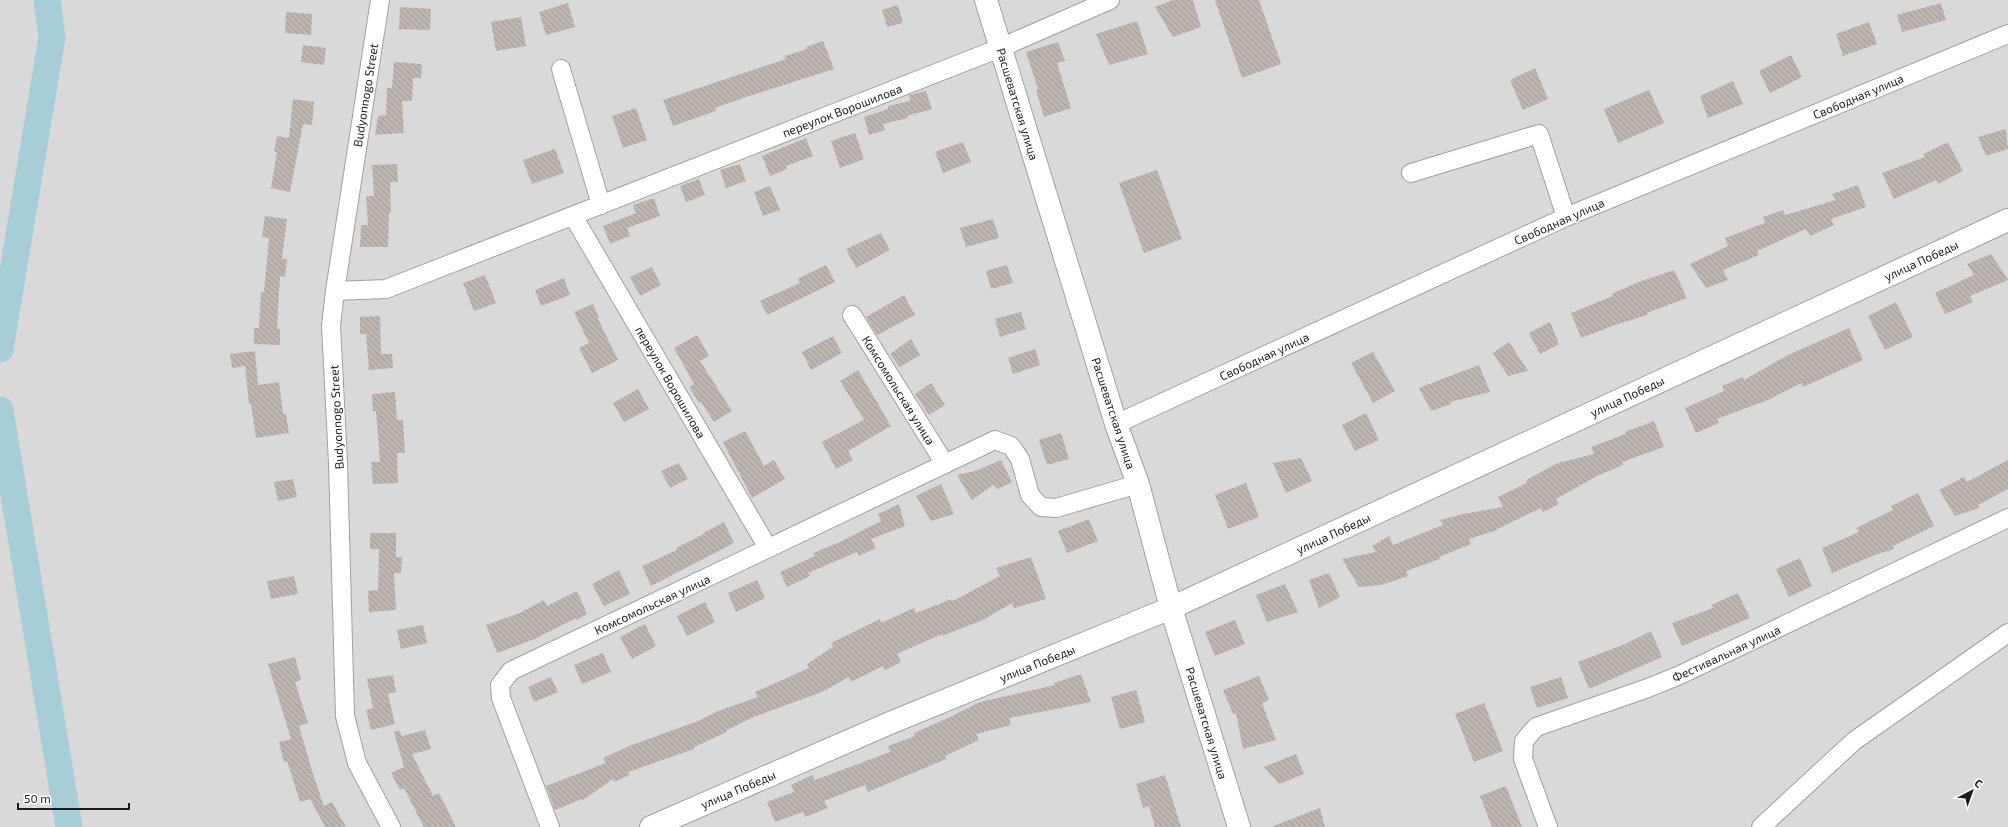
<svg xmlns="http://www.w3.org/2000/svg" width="2008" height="827" font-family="'Exo 2',sans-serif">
<defs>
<pattern id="building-back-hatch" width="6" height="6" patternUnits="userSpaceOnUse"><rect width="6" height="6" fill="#bdb5b0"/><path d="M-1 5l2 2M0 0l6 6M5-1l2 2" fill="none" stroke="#a29b97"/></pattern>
</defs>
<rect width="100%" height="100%" fill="#ede9e3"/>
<!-- residential -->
<rect fill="#dad9d9" x="0" y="0" width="2008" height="827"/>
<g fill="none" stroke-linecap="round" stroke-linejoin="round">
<!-- river -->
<g stroke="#a7cdd7" stroke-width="27">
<path d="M0 349 52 37 47 0"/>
<path d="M0 410 69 827"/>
</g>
</g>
<!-- building -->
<g fill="url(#building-back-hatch)">
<path d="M1173 0H1193L1201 27 1173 37 1155 7Z"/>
<path d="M1215 0H1259L1281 64 1242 78Z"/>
<path d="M568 3 575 27 546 35 539 12Z"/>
<path d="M1941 3 1946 20 1902 32 1897 15Z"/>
<path d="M898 5 903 23 887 27 882 10Z"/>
<path d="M400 7 431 9 430 30 399 29Z"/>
<path d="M286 12 312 14 311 35 285 33Z"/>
<path d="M521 17 526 46 496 51 491 22Z"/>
<path d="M1137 21 1148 54 1109 65 1096 34Z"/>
<path d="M1869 22 1877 44 1843 56 1836 34Z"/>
<path d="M823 41 834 69 743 98 715 108 716 111 673 126 663 100 786 59 785 56 807 49 806 47Z"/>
<path d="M1058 42 1065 61 1057 63 1071 108 1044 117 1036 90 1038 89 1026 52Z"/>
<path d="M303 45 326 48 324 65 301 62Z"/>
<path d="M1791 55 1802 77 1770 93 1759 71Z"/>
<path d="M394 62 422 64 421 78H413L412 101H402L404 133 375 135 378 116 386 115 387 88H392Z"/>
<path d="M1535 68 1548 99 1523 110 1510 80Z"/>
<path d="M1733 81 1743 104 1708 118 1700 96Z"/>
<path d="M1649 90 1664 123 1618 143 1604 109Z"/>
<path d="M926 91 932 109 907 116 908 118 883 124 885 130 869 135 864 117 888 109V106L910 101 909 95Z"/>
<path d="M293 99 314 102 312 125 303 124 290 192 271 188 277 152H274L277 136 289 138Z"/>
<path d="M636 108 647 140 623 148 612 116Z"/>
<path d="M2006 129 2008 149 1986 156 1978 137Z"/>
<path d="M855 133 864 159 840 168 831 141Z"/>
<path d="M806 138 813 156 786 166 787 169 770 176 762 156Z"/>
<path d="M963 142 971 162 943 173 935 152Z"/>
<path d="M1948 142 1963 171 1938 184 1936 180 1894 199 1882 173 1925 157 1923 154Z"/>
<path d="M555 149 564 173 532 184 523 160Z"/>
<path d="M397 164 398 182H390L391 213H389L388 247H360L361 225H368L366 196H374L372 165Z"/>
<path d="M740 164 746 181 726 188 720 170Z"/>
<path d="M1157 170 1182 239 1144 253 1119 183Z"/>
<path d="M699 179 705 195 686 202 680 186Z"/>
<path d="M1858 185 1866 207 1831 219 1834 225 1810 236 1806 229 1757 251 1759 255 1723 270 1728 280 1706 288 1690 264 1728 246 1725 238 1765 223 1763 217 1783 210 1785 215 1836 200 1832 194Z"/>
<path d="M770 186 780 210 763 216 754 192Z"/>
<path d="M654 198 660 216 627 228 630 236 610 244 603 226 636 213 633 205Z"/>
<path d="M265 216 287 219 282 259H287L285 277 280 276 277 329H280V345L254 344V328H259L261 292H264L269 238 262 237Z"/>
<path d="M993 219 999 238 966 247 960 228Z"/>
<path d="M881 233 890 250 856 268 846 249Z"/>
<path d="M1991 254 2008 280 1970 296 1973 302 1945 314 1935 293 1974 275 1967 264Z"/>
<path d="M826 265 835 282 767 315 760 301 800 283 797 279Z"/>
<path d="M1007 265 1013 283 991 289 986 271Z"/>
<path d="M652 267 661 285 640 296 630 277Z"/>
<path d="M1674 270 1687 298 1647 313V315L1615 325 1581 338 1571 313 1613 296 1612 294 1636 283Z"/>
<path d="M485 275 496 303 474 311 463 283Z"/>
<path d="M564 278 570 295 541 306 535 290Z"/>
<path d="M904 295 915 315 877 335 866 317Z"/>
<path d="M1896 302 1913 337 1885 350 1868 316Z"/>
<path d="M593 304 599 318 598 319 618 360 592 373 579 348 589 343 574 312Z"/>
<path d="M1021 312 1026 329 1000 337 995 319Z"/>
<path d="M380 316 381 354H392L393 368 369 370 366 334H360V317Z"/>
<path d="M1550 322 1559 344 1540 354 1529 333Z"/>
<path d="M1849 328 1863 360 1803 387 1801 383 1768 400 1717 419 1719 423 1696 433 1685 408 1724 391 1722 386 1743 377 1744 380 1788 355Z"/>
<path d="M697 335 709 356 700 361 732 411 714 422 701 402 699 403 689 387 694 384 674 348Z"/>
<path d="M833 336 842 353 811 370 802 352Z"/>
<path d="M911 339 920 355 900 367 890 354Z"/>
<path d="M1509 342 1528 371 1508 376 1493 353Z"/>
<path d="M1035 349 1040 365 1013 374 1008 358Z"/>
<path d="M255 351 258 385 279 382 283 414H286L289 433 256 438 251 404H249L245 366 232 368 230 354Z"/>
<path d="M1373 352 1395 391 1373 403 1351 363Z"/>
<path d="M1479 365 1490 392 1450 402 1451 404 1431 411 1419 388Z"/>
<path d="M858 370 891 426 848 451 853 460 836 469 822 442 864 420 840 381Z"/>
<path d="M931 383 945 405 929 415 915 394Z"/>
<path d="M638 389 649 409 624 422 613 403Z"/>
<path d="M395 392 397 420H403L405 453H397L398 483 373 484 371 462H380L376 411H373L372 394Z"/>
<path d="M1366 413 1379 440 1355 451 1342 425Z"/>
<path d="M1654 421 1664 447 1622 462 1623 465 1597 476 1556 499 1559 504 1543 512 1541 508 1497 529V530L1469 539 1471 544 1439 557 1440 559 1406 571 1408 576 1381 585 1359 587 1342 559 1376 552 1372 546 1389 536 1393 545 1443 525 1440 520 1463 514 1503 507 1498 497 1527 483 1526 480 1558 463 1594 454 1591 447 1626 434 1625 432Z"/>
<path d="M745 431 764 466 774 460 785 479 752 498 723 442Z"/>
<path d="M1061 433 1069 459 1047 465 1039 440Z"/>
<path d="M1301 458 1312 481 1286 493 1273 463Z"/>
<path d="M1001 460 1012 482 998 489 993 485 972 500 957 475 975 471Z"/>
<path d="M2008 460V489L1978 505 1979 508 1955 516 1939 490 1964 477 1967 482Z"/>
<path d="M679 463 688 479 670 488 661 471Z"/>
<path d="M293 479 297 497 278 501 274 482Z"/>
<path d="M1246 483 1259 517 1228 529 1215 495Z"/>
<path d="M941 484 954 514 931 521 916 496Z"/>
<path d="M1918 493 1934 526 1893 546 1894 549 1872 556 1832 573 1822 548 1859 532 1856 528 1893 510 1891 506Z"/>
<path d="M899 504 905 526 871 539 876 548 859 556 857 552 808 573 810 576 787 587 780 572 815 556 813 553 840 542 881 521 878 514Z"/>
<path d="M1089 519 1098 541 1067 553 1058 531Z"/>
<path d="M724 522 734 543 651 586 642 566 677 550 676 548 704 534 703 533Z"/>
<path d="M370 533H396V557H402L401 573H394L396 610 369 612 368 591 378 590 379 549H370Z"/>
<path d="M1031 557 1046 599 1014 608 1012 603 983 620 942 636V634L897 654 901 662 885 670 883 666 851 682 849 677 822 692 751 718 727 730V732L694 747V749L628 772 630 775 614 782 613 779 583 800 582 799 555 810 546 786 606 763 603 758 629 746 698 721 718 711 758 697 755 692 809 668 807 664 833 647 831 643 880 619 881 623 914 608 916 613 952 599 953 601 1000 576 996 568Z"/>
<path d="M1800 558 1812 586 1789 597 1776 569Z"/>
<path d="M619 570 630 594 604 606 592 584Z"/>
<path d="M1329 573 1340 597 1319 608 1309 580Z"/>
<path d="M294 576 298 594 271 599 267 581Z"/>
<path d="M757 580 765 598 736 612 728 593Z"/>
<path d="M1285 584 1298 612 1267 622 1256 595Z"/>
<path d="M577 591 587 614 577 620 576 618 535 639 497 653 486 625 520 613 544 600 547 606Z"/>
<path d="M1738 593 1750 618 1682 646 1672 623 1713 608 1711 605Z"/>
<path d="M705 602 715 622 687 636 677 616Z"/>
<path d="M1235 620 1245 644 1215 656 1205 632Z"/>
<path d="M645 624 656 646 632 659 620 637Z"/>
<path d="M423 625 427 643 401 649 397 630Z"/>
<path d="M1651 631 1662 657 1589 689 1578 662 1625 644Z"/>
<path d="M603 653 611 672 582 684 574 665Z"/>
<path d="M295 657 301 680 295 682 308 723 299 726 313 774 324 806 332 802 346 827H325L310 799 300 802 287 761 284 762 279 742 291 739 268 664Z"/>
<path d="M1081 674 1091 702 1009 718 1011 725 976 734 979 740 945 756 946 759 868 792 865 785 824 801 828 808 805 817 803 812 775 822 767 802 794 792 791 785 812 775 815 780 890 752 888 746 915 736 914 733 948 718 980 702 1055 685 1054 683Z"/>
<path d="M393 675 396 692 388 694 395 724 371 730 366 710 373 708 367 679Z"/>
<path d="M1259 676 1269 700 1262 703 1276 740 1243 749 1236 713 1233 714 1223 690Z"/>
<path d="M551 677 558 692 534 702 528 687Z"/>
<path d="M1561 677 1568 698 1537 708 1530 687Z"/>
<path d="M1136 690 1145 722 1120 729 1111 697Z"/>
<path d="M1484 703 1503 751 1474 762 1455 714Z"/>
<path d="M399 730 402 736 425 730 431 749 412 754 433 796 439 793 456 827H424L404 788 400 790 391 773 404 767 394 732Z"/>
<path d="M1296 754 1304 774 1279 784 1264 767Z"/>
<path d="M1165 775 1181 827H1155L1149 806 1143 808 1136 784Z"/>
<path d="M1506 786 1522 827H1492L1480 796Z"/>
<path d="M1320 808 1325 827H1273V826Z"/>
</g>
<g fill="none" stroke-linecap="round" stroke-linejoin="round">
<!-- minor casing -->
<g stroke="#a0a0a0" stroke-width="20">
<g id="minor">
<path d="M380 0 335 291 331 326 338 463 345 716 357 763 391 827"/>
<path d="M561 69 601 205"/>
<path d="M1411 173 1539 134 1566 217"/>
<path d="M573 216 768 548"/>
<path d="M335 291 386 289 1000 48 1110 0"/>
<path d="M852 315 945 464"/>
<path d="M1116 424 1566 217 2008 34"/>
<path d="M550 827 501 698 500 685 511 671 995 440 1011 446 1020 459 1030 495 1041 507 1056 508 1138 484"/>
<path d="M1548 827 1523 759 1524 741 1536 727 1648 688 1680 675 2008 518"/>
<path d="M1761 827 1854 741 2008 633"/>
</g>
</g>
<!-- tertiary casing -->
<g stroke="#a0a0a0" stroke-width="24">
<g id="tertiary">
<path d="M986 0 1116 424 1138 484 1171 608 1239 827"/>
<path d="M651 827 890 723 1171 608 2008 220"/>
</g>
</g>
<!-- minor -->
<use href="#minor" stroke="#fff" stroke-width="18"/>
<!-- tertiary -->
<use href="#tertiary" stroke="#fff" stroke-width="22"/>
</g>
<g text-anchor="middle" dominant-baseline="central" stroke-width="3" stroke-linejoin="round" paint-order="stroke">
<!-- street labels -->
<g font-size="12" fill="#1c1c1c" stroke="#fff">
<text transform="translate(365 95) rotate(-81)">Budyonnogo Street</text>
<text transform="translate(1858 96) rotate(-23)">Свободная улица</text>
<text transform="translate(1018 104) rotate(73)">Расшеватская улица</text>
<text transform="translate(842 110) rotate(-21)">переулок Ворошилова</text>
<text transform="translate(1559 221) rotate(-24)">Свободная улица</text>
<text transform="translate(1921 260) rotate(-25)">улица Победы</text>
<text transform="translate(1264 356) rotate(-25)">Свободная улица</text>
<text transform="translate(671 382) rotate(60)">переулок Ворошилова</text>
<text transform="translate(899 390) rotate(58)">Комсомольская улица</text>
<text transform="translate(1627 396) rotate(-25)">улица Победы</text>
<text transform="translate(1114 413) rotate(72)">Расшеватская улица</text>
<text transform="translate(336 417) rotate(-93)">Budyonnogo Street</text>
<text transform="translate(1333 533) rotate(-25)">улица Победы</text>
<text transform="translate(652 604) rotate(-25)">Комсомольская улица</text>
<text transform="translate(1726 653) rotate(-25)">Фестивальная улица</text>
<text transform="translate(1037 663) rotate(-22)">улица Победы</text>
<text transform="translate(1207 723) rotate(73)">Расшеватская улица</text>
<text transform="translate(738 789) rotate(-23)">улица Победы</text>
</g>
</g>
<!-- north arrow -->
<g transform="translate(1972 791) rotate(41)" stroke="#ffffff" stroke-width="3" paint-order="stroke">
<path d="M0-3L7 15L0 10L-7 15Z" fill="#1c1c1c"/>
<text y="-6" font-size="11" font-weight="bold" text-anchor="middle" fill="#1c1c1c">С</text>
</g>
<!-- scale -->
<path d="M18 803v6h111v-6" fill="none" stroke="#1c1c1c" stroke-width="2"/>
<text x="24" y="803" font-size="12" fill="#1c1c1c" stroke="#ffffff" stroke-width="3" paint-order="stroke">50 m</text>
</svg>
